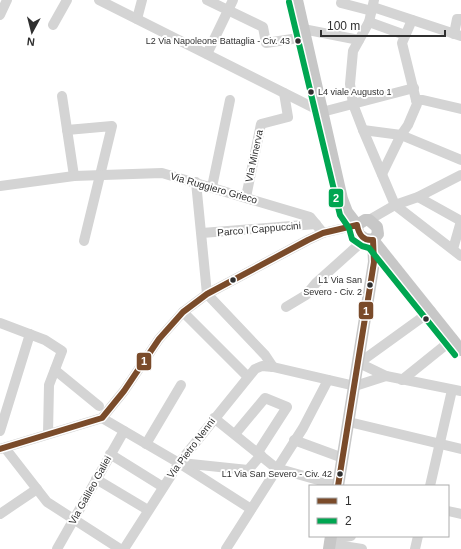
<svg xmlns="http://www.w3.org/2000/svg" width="461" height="549" font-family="Helvetica,sans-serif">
<rect width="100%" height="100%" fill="#fff"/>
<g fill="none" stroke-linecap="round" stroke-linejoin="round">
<!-- minor -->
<g stroke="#d4d4d4" stroke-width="10">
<path d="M99 0 322 112 414 88"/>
<path d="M207 0 263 27 266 43 305 37"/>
<path d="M342 0 341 3 372 11"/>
<path d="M374 0 369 22 353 51 350 84 353 104 363 130 395 205 461 256"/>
<path d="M373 7 461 36"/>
<path d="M0 15 7 0"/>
<path d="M137 19 142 0"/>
<path d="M369 22 405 35"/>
<path d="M53 25 67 0"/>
<path d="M303 29 359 40"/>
<path d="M454 34 457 19H461"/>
<path d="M207 54 233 0"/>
<path d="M62 96 74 176"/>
<path d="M416 100H423L461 109"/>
<path d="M67 130 112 126 84 241"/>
<path d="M363 130 401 135 461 160"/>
<path d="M382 174 401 135 408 125 417 104 402 43 412 20"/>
<path d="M196 182 207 294 265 355 273 367"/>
<path d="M0 186 74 176 162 173 310 217 323 233"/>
<path d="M212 187 230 100"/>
<path d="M246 197 261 124 288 117 284 93"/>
<path d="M418 197 461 221 453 249"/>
<path d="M369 220 395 205 418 197 461 175"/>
<path d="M202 233 316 224"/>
<path d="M286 307 306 295 316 283 365 239"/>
<path d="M431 311 359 363 386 376 461 391"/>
<path d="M183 312 248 377"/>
<path d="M0 323 45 340 62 351 49 385 48 434"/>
<path d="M55 370 99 406"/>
<path d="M402 380 453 339"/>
<path d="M102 418 179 463 251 509"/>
<path d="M214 418 276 468 339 486"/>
<path d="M349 422 461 449"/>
<path d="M0 431 30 334"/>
<path d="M235 434 265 398 287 407 258 452"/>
<path d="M294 440 343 458"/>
<path d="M146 444 181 385"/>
<path d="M5 448 47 502 120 549"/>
<path d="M0 449 102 418 124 391 159 339 183 312 207 294 308 240 323 233 357 225"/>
<path d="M110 454 163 487"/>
<path d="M181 463 248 470 261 455"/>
<path d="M96 479 148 510"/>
<path d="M430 486 452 390"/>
<path d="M448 511 461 514"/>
<path d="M0 514 37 489"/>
<path d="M331 539 351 536"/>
<path d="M330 544 362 549"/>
<path d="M57 549 124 431"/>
<path d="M124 549 179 463 255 369 262 366 273 367 355 386 386 376"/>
<path d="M226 549 303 428 328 380"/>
<path d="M415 549 418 536"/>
</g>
<!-- major -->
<g stroke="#c7c7c7" stroke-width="12">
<path d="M297 0 342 199 347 212 357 225"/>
<path d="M365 220H369L377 227 378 234 373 240 365 239 358 234 357 225Z"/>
<path d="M373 240 461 350"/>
<path d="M338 486 374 262 373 240"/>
<path d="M329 549 331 536"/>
</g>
<!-- bus-1 casing -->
<g stroke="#fff" stroke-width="9">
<path id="bus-1" d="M0 449 102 418 124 391 159 339 183 312 207 294 308 240 323 233 357 225C359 235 363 241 373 240L374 262 338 486"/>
</g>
<!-- bus-2 casing -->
<g stroke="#fff" stroke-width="9">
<path id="bus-2" d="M289 2 340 215 349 228 352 239 362 246 369 248 455 355"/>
</g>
<!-- bus-1 -->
<use href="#bus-1" stroke="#7a4b2a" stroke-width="6"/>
<!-- bus-2 -->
<use href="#bus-2" stroke="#00a651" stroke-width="6"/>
</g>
<!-- markers -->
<g fill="#2f2f2f" stroke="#fff" stroke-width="1.5">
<circle cx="298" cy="41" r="3.5"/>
<circle cx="311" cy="92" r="3.5"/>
<circle cx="233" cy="280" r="3.5"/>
<circle cx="370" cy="285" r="3.5"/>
<circle cx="426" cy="319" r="3.5"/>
<circle cx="340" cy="474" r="3.5"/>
</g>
<g text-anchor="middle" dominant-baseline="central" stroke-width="4" stroke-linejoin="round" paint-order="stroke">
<!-- bus labels -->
<g font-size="9" fill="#2f2f2f" stroke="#fff" text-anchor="end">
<text x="290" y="41">L2 Via Napoleone Battaglia - Civ. 43</text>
<text x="318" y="92" text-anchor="start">L4 viale Augusto 1</text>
<text x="362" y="280">L1 Via San<tspan x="362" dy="12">Severo - Civ. 2</tspan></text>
<text x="332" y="474">L1 Via San Severo - Civ. 42</text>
</g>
<!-- street labels -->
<g font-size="10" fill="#2f2f2f" stroke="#fff">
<text transform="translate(254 156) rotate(-78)">VIa Minerva</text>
<text transform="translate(214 188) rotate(16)">Via Ruggiero Grieco</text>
<text transform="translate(259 229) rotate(-5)">Parco I Cappuccini</text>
<text transform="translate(191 448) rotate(-53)">Via Pietro Nenni</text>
<text transform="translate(90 490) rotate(-61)">Via Galileo Galiei</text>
</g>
</g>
<g stroke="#fff" stroke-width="1.5">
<rect x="328" y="188" width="16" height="20" rx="4" fill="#00a651"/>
<rect x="358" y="301" width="16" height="19" rx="4" fill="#7a4b2a"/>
<rect x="136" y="352" width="16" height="19" rx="4" fill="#7a4b2a"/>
</g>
<g font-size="11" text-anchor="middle" font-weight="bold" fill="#fff">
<text x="336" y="202">2</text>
<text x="366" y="315">1</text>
<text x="144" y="365">1</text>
</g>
<!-- legend -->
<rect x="309" y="485" width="140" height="52" fill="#ffffff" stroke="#acacac"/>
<rect x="317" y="498" width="20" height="6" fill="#7a4b2a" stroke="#acacac"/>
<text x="345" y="505" font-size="12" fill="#2f2f2f">1</text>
<rect x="317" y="518" width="20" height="6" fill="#00a651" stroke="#acacac"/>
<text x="345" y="525" font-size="12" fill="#2f2f2f">2</text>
<!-- north arrow -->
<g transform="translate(32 32) rotate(187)" stroke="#ffffff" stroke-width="3" paint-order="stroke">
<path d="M0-3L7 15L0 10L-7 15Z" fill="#2f2f2f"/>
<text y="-6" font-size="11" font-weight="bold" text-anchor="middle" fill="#2f2f2f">N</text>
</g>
<!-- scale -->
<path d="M321 30v6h124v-6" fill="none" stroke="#2f2f2f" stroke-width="2"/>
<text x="327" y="30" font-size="12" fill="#2f2f2f" stroke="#ffffff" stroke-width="3" paint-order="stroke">100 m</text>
</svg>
